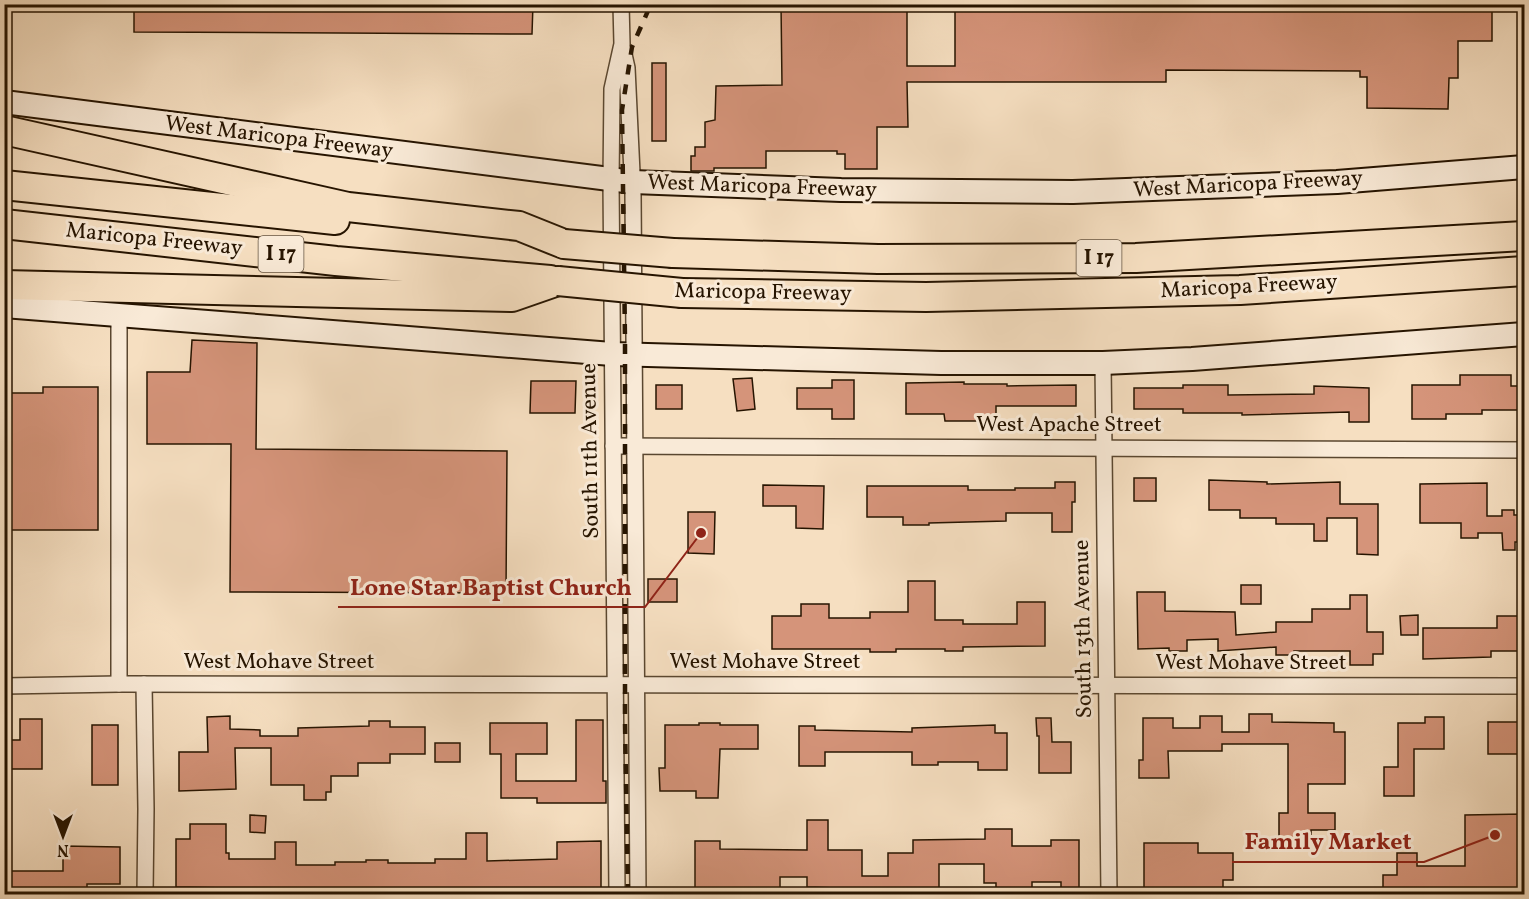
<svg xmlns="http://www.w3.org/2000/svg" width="1529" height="899" font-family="Vollkorn,serif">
<rect width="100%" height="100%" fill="#f6dfc1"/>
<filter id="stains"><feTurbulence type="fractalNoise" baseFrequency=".00333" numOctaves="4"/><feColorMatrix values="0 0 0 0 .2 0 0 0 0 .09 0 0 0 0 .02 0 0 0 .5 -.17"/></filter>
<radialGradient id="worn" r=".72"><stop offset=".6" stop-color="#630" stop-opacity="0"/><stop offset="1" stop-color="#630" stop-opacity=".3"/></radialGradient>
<!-- building -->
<g fill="#d5947a" stroke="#261400" stroke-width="1.5">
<path d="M134 4H533L532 34 134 32Z"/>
<path d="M781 4H907V66H955V4H1492V41H1458V78H1449L1448 109 1367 108V77H1360V71L1166 70V82H907L908 127H877V169H845V154H837V151H766V168H714V171H691V156H695V147H705V122L715 120 716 86 782 85Z"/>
<rect x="652" y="63" width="14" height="78"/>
<path d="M192 340 257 343 256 449 507 451 506 593 230 592 231 444H147V372H190Z"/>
<path d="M1460 375H1511V386H1524V410H1482V414H1446V419H1412V385H1460Z"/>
<path d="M752 378 755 409 737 411 733 379Z"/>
<path d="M832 380H854V419H832V409H797V388H832Z"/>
<path d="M531 381H576L575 413H530Z"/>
<path d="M964 382V384H1007V386L1076 385V406H996V421H945L944 414H906V383Z"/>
<rect x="656" y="385" width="26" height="24"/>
<path d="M1183 385H1228V395L1314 394V386L1369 388V422H1349V412L1242 415V413H1183V409H1134V388H1183Z"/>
<path d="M43 387H98V530H4V393H43Z"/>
<rect x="1134" y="478" width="22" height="23"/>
<path d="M1209 480 1267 482V484L1340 482V504H1378V555L1357 554V518H1327V541H1314V524H1276V518H1240V510H1209Z"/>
<path d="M1055 482H1075V502H1072V532H1052V513H1006V521L929 523V525H903V517H867V486H968V490H1015V488H1055Z"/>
<path d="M1487 483V516H1502V510H1514V515H1522V542H1515V550H1503L1502 533H1478V538H1461V523H1420V484Z"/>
<path d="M763 485 824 486 823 529 796 528V506H763Z"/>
<path d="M688 512H715L714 554 688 553Z"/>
<rect x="648" y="579" width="29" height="23"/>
<path d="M908 581H935V620H963V624H1017V602H1045V646L963 647V651H945V649H896V652H870V649H772V616H801V604H829V618H870V612H908Z"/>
<rect x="1241" y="585" width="20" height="19"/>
<path d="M1137 592H1165V611L1235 612 1236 635 1276 632V622H1312V609H1350V595H1367V632H1383V654H1373V665H1350V651H1294V655H1276V647L1218 651V639L1187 640V651H1169V648L1138 649Z"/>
<path d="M1418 615V635H1401L1400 616Z"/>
<path d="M1497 616H1524V651H1491V657L1423 659V628H1497Z"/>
<path d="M1249 714H1272V722L1334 723V732H1345V784H1308V813H1335V830H1311V842H1279V813H1288V744H1222V751H1168L1169 778H1139V760H1143V718H1173V728H1200V716H1222V732H1249Z"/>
<path d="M230 716V729L260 730V736H298V728L369 726V721H390V727H425V754H390V763H358V776H331V792H326V800H304V785H271V748H235L236 789 179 791V752H208L207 717Z"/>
<path d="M1425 717H1444V749H1414V796H1384V767H1398V723H1425Z"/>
<path d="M1036 718H1051L1052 742H1071V773H1039V736H1037Z"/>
<path d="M20 719H42V769H4V740H20Z"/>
<path d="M576 720H603V781H606V803H537V798H501V754H490V723H547V754H516V781H576Z"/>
<rect x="1488" y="722" width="36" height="32"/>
<path d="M699 723H720V725H758V749H720L718 798H696V791H660L659 768H665V725H699Z"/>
<rect x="92" y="725" width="26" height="60"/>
<path d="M995 725V733H1007V770H978V762H938V765H912V752H825V766H799V726H815V730L912 732V728Z"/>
<rect x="435" y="743" width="25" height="19"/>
<path d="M1524 814V890L1519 894H1400V889H1383V875H1397V853H1417V866H1465V815Z"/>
<path d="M250 815 266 816 265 833 250 832Z"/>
<path d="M807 820H828V850H862V876H888V853H913V840L985 839V829H1012V846H1051V840H1079V891H1061V882H1032V891L996 890V883H984V864H939V894H868V889L807 887V877H780V889H695V841H720V849L807 850Z"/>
<path d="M190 824H226V853H229V859H275V842H296V865H335V862H366V860H388V863H435V859H466V833H487V861L557 859V842L601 841V890H517V894H435V889H388V894H366V891L296 890V893H275V889L176 887V839H190Z"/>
<path d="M1144 843H1198V853H1233V880H1223V892H1144Z"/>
<path d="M63 846 120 847V884H87V891H53V894H23V888H4V871H63Z"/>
</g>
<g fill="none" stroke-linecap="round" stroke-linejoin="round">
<!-- street casing -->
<g stroke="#5a4730" stroke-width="18">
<g id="street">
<path d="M623 50 627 68 633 194 638 894"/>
<path d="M1103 363 1109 894"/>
<path d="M613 446 1524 450"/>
<path d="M119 684V315"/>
<path d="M144 684 146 809 145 894"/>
<path d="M4 686 119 684 1524 686"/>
<path d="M617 894 611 181 612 89 622 44 621 4"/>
</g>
</g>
<!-- secondary casing -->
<g stroke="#261400" stroke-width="26">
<g id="secondary">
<path d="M4 102 633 182 841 190 1073 192 1337 182 1524 167"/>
<path d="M4 306 612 354 941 363H1103L1192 359 1524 334"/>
</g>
</g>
<!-- highway casing -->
<g stroke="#261400" stroke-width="32">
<g id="highway">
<path d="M4 130 348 207 519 226 564 244"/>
<path d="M4 185 335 220"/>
<path d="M4 224 336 261 550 280"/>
<path d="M673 253 878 259 1136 258 1524 236"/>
<path d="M4 285 512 297 558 281"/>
<path d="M682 293 926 297 1240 290 1524 271"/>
</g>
</g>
<!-- street -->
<use href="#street" stroke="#f9ead7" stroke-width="15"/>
<!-- secondary -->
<use href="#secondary" stroke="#f9ead7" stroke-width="22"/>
<!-- highway -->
<use href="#highway" stroke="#f6dfc1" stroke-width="28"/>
<!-- rail -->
<path stroke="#261400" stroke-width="4.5" stroke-dasharray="10 10" stroke-linecap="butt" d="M628 894 625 724V340L622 110 632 47 651 4"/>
<!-- highway-bridge casing -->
<g stroke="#261400" stroke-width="32" stroke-linecap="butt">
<g id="highway-bridge">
<path d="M564 244 673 253"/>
<path d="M558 281 682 293"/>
</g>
</g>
<!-- highway-bridge -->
<use href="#highway-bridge" stroke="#f6dfc1" stroke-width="28"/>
</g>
<g text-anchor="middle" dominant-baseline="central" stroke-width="6" stroke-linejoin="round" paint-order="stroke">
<!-- shield labels -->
<g fill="#f9ead7" stroke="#655440" stroke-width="1.5">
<rect x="258.5" y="236" width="45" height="36" rx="4.5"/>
<rect x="1076.5" y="240" width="45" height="36" rx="4.5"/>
</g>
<g font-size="21" font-weight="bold" fill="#261400">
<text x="281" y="254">I 17</text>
<text x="1099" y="258">I 17</text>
</g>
<!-- street labels -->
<g font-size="22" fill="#261400" stroke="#f9ead7">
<text transform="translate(279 138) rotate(7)">West Maricopa Freeway</text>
<text transform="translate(1248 185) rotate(-3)">West Maricopa Freeway</text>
<text transform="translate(762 187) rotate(2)">West Maricopa Freeway</text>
<text transform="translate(154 240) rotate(6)">Maricopa Freeway</text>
<text transform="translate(1249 287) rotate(-3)">Maricopa Freeway</text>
<text transform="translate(763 293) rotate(1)">Maricopa Freeway</text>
<text x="1069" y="425">West Apache Street</text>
<text transform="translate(591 451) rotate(-91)">South 11th Avenue</text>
<text transform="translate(1084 629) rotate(-91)">South 13th Avenue</text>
<text x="279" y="662">West Mohave Street</text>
<text x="765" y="662">West Mohave Street</text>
<text x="1251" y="663">West Mohave Street</text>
</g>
</g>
<!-- callouts -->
<path fill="none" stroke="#8f2418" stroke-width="2" d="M701 533L645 607H338M1495 835L1424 862H1232"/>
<g fill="#8f2418" stroke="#f9ead7" stroke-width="2">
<circle cx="701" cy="533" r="6"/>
<circle cx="1495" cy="835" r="6"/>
</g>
<g font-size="24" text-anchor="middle" font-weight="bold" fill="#8f2418" stroke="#f9ead7" stroke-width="6" stroke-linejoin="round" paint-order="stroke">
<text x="491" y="595">Lone Star Baptist Church</text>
<text x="1328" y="849">Family Market</text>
</g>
<!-- margin -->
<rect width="1529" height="899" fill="none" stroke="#f6dfc1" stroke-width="24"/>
<rect x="6" y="6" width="1517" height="887" fill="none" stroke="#261400" stroke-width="3"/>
<rect x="12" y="12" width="1505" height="875" fill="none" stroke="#261400" stroke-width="1.5"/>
<!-- north arrow -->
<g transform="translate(63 836) rotate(180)" stroke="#f9ead7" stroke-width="4.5" paint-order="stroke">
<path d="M0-4.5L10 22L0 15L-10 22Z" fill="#261400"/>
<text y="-9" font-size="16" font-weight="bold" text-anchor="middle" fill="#261400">N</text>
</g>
<rect width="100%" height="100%" filter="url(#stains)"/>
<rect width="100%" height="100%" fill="url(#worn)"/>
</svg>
